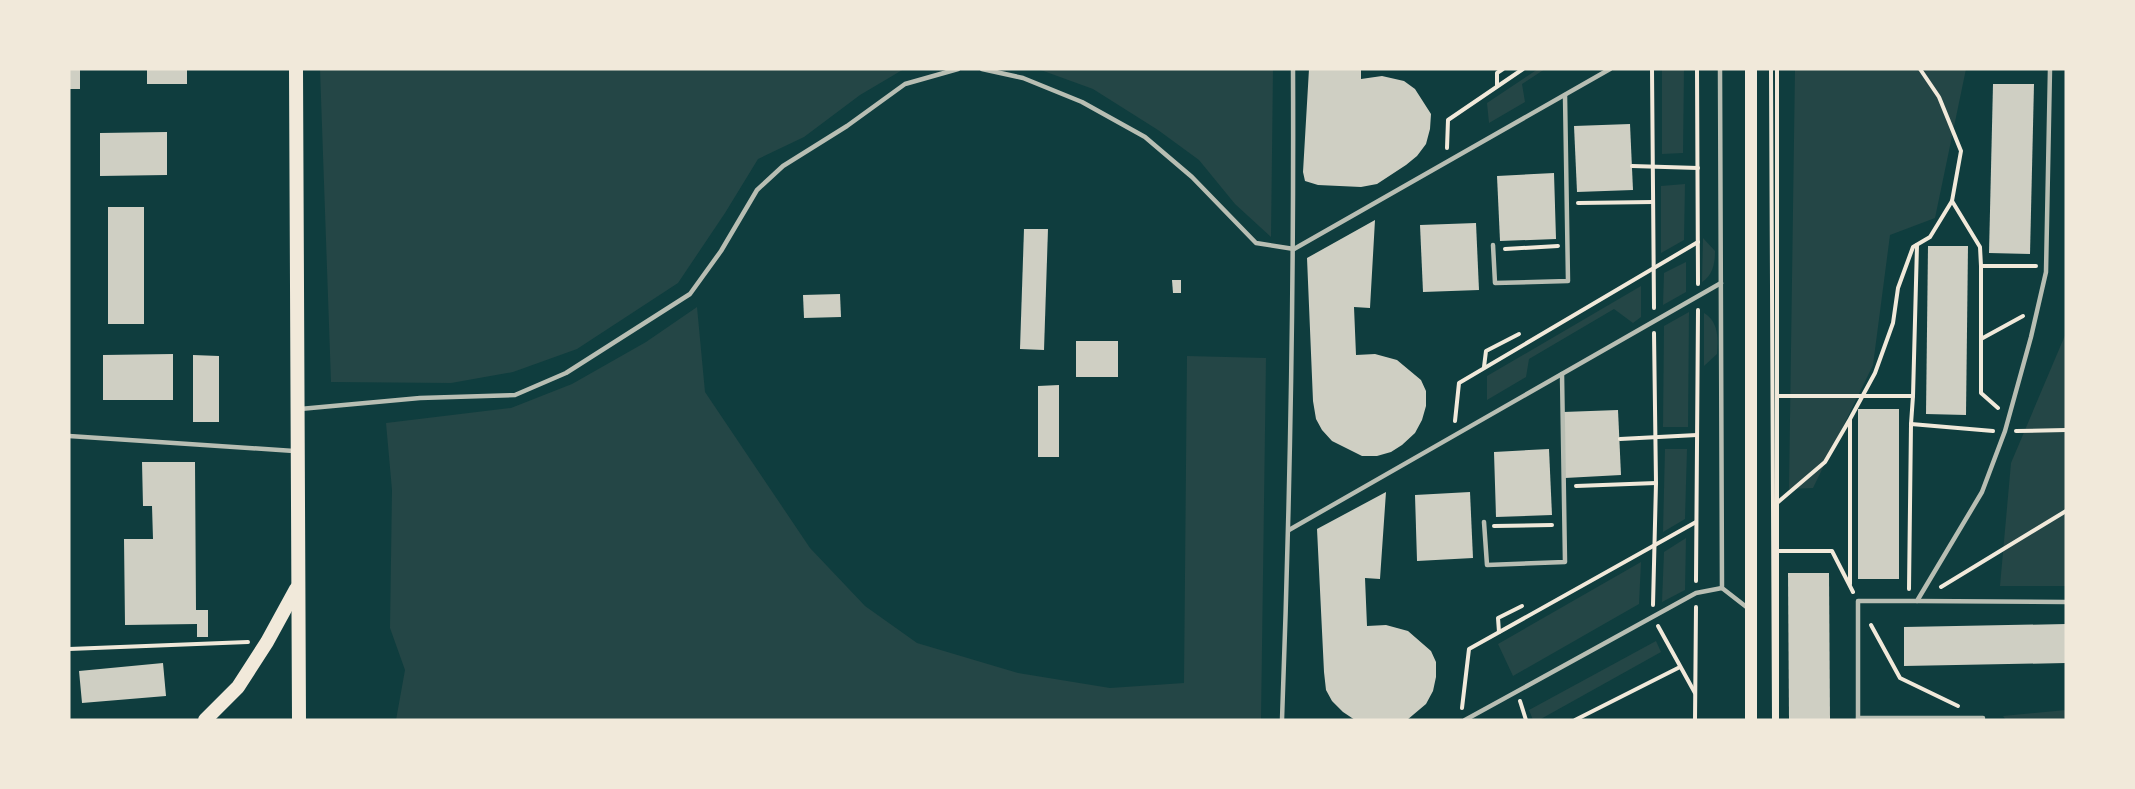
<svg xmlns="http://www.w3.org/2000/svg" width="2135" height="789" font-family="'Open Sans',sans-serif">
<rect width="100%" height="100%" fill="#0f3d3e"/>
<!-- green -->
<g fill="#244646">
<path d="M320 69H904L860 95 804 137 758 159 725 213 678 283 577 349 513 372 451 383 331 382Z"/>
<path d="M1038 69H1273L1271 237 1235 204 1199 160 1158 130 1093 89Z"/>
<path d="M1538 69H1545L1522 84 1525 102 1489 123 1487 103Z"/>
<path d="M1662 69H1684L1683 153 1662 154Z"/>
<path d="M1795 69H1966L1935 218 1890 235 1873 365 1813 488 1789 489Z"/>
<path d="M1685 184 1684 240 1661 253V186Z"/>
<path d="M1703 238 1715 251C1715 263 1713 275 1702 282Z"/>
<path d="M1686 262V292L1663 305 1664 273Z"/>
<path d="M1641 286V317L1633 323 1614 309 1529 359 1526 377 1487 400V376Z"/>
<path d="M697 307 705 392 810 548 865 606 917 643 1018 673 1110 688 1184 683 1187 356 1266 358 1261 720H396L405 670 390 628 392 490 386 423 511 408 572 384 646 342Z"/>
<path d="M1689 312 1688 427H1663L1664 326Z"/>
<path d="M1704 313C1719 322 1718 339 1717 354L1704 366Z"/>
<path d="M2066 333V586H2000L2011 463Z"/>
<path d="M1665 449H1687L1685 519 1663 532Z"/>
<path d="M1686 538 1685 590 1662 602 1664 552Z"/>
<path d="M1641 562 1639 604 1513 676 1498 644Z"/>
<path d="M1656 641 1661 652 1539 720H1533L1529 710Z"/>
<path d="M2066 710V720H2006L2003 716Z"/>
</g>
<!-- building -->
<g fill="#cfcfc3">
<rect x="69" y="69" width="11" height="20"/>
<rect x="147" y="69" width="40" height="15"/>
<path d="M1309 69H1361V79L1382 76 1404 81 1415 89 1431 114 1430 129 1426 144 1417 156 1406 165 1377 184 1361 187 1318 185 1305 181 1303 172Z"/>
<path d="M1993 84H2034L2030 254 1989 253Z"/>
<path d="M1630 124 1633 190 1577 192 1574 126Z"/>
<path d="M167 132V175L100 176V133Z"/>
<path d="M1554 173 1556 239 1500 241 1497 176Z"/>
<rect x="108" y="207" width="36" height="117"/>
<path d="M1375 220 1370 308 1354 307 1356 355 1375 354 1397 360 1421 380 1426 391V406L1422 420 1415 433 1402 445 1391 452 1377 456H1362L1332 441 1322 430 1316 419 1313 401 1307 258Z"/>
<path d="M1476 223 1479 290 1423 292 1420 225Z"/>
<path d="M1024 229H1048L1044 350 1020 349Z"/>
<path d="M1928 246H1968L1966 415 1926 414Z"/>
<path d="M1172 280H1181V293H1173Z"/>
<path d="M840 294 841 317 804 318 803 295Z"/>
<rect x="1076" y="341" width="42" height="36"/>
<path d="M173 354V400H103V355Z"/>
<path d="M193 355 219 356V422H193Z"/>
<path d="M1059 385V457H1038V386Z"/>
<rect x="1858" y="409" width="41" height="170"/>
<path d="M1618 410 1621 475 1565 478 1563 412Z"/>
<path d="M1549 449 1552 515 1496 517 1494 452Z"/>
<path d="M142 462H195L196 610H208V637H197V624L125 625 124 539H153L152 506H143Z"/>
<path d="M1386 492 1380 579 1365 578 1367 626 1386 625 1408 631 1431 651 1436 662V677L1433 691 1426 704 1407 720H1355L1343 712 1332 701 1326 690 1324 672 1317 529Z"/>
<path d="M1470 492 1473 558 1417 561 1415 495Z"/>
<path d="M1788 573H1829L1830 720H1789Z"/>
<path d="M2066 624V663L1904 666V627Z"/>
<path d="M163 663 166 696 82 703 79 671Z"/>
</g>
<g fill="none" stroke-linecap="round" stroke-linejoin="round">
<!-- path -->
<g stroke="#f1e9da" stroke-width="4">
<path d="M1652 69 1654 308"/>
<path d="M1697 69 1698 284"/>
<path d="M1771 69 1774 720"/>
<path d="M1497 86V73L1503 69"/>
<path d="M1447 148 1448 120 1523 69"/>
<path d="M1632 166 1698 168"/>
<path d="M1952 201 1980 247 1981 266"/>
<path d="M1578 203 1653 202"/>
<path d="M1505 249 1558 246"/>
<path d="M1981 339 2023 316"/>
<path d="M1484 367 1486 351 1519 334"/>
<path d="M1777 396H1913L1911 424"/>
<path d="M1913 396 1917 245"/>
<path d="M1998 408 1981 393V266H2036"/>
<path d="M1455 421 1459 383 1698 242"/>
<path d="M2016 431 2066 430"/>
<path d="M1620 439 1697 435"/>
<path d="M1576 486 1656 483"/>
<path d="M1777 503 1825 462 1850 419 1875 373 1893 323 1898 288 1913 247 1930 237 1952 201 1961 151 1939 97 1920 69"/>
<path d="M1494 526 1552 525"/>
<path d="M1774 551H1832L1853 592"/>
<path d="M1696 581 1698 310"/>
<path d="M1850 584V420"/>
<path d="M1941 587 2066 511"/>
<path d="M1909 589 1911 424 1993 431"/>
<path d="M1653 605 1656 483 1654 333"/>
<path d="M1871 625 1900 678 1958 706"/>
<path d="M1658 626 1695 693"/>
<path d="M1499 632 1498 618 1522 606"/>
<path d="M69 649 248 642"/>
<path d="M1520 701 1526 720"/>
<path d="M1462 708 1469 649 1696 522"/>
<path d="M1575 720 1680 667"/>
<path d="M1695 720 1696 607"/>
<path d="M1777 720V69"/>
</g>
<!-- service -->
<g stroke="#b8beb3" stroke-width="4.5">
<path d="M982 69 1023 78 1082 102 1145 137 1192 177 1256 243 1294 249 1610 69"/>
<path d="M1720 69 1722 588 1749 609"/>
<path d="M1493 245 1495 283 1568 281 1565 95"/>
<path d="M300 409 420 398 515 395 566 373 690 294 721 251 757 190 783 166 847 126 905 84 958 69"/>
<path d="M69 436 294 451"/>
<path d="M1484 522 1487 565 1565 562 1562 374"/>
<path d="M1289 530 1721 283"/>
<path d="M1917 601 2066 602"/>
<path d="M1858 718H1983"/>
<path d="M1282 720C1290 503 1294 286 1293 69"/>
<path d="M1465 720 1696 593 1722 588"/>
<path d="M1858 720V601H1917L1982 492 2005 431 2031 337 2046 272 2050 69"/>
</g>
<!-- secondary -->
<path stroke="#f1e9da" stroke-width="12" d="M1751 69V720"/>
<!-- trunk -->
<g stroke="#f1e9da" stroke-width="14">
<path d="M296 69 299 720"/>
<path d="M205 720 238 687 267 642 296 589"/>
</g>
</g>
<!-- border -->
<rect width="2135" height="789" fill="none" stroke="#f1e9da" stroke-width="141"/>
</svg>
